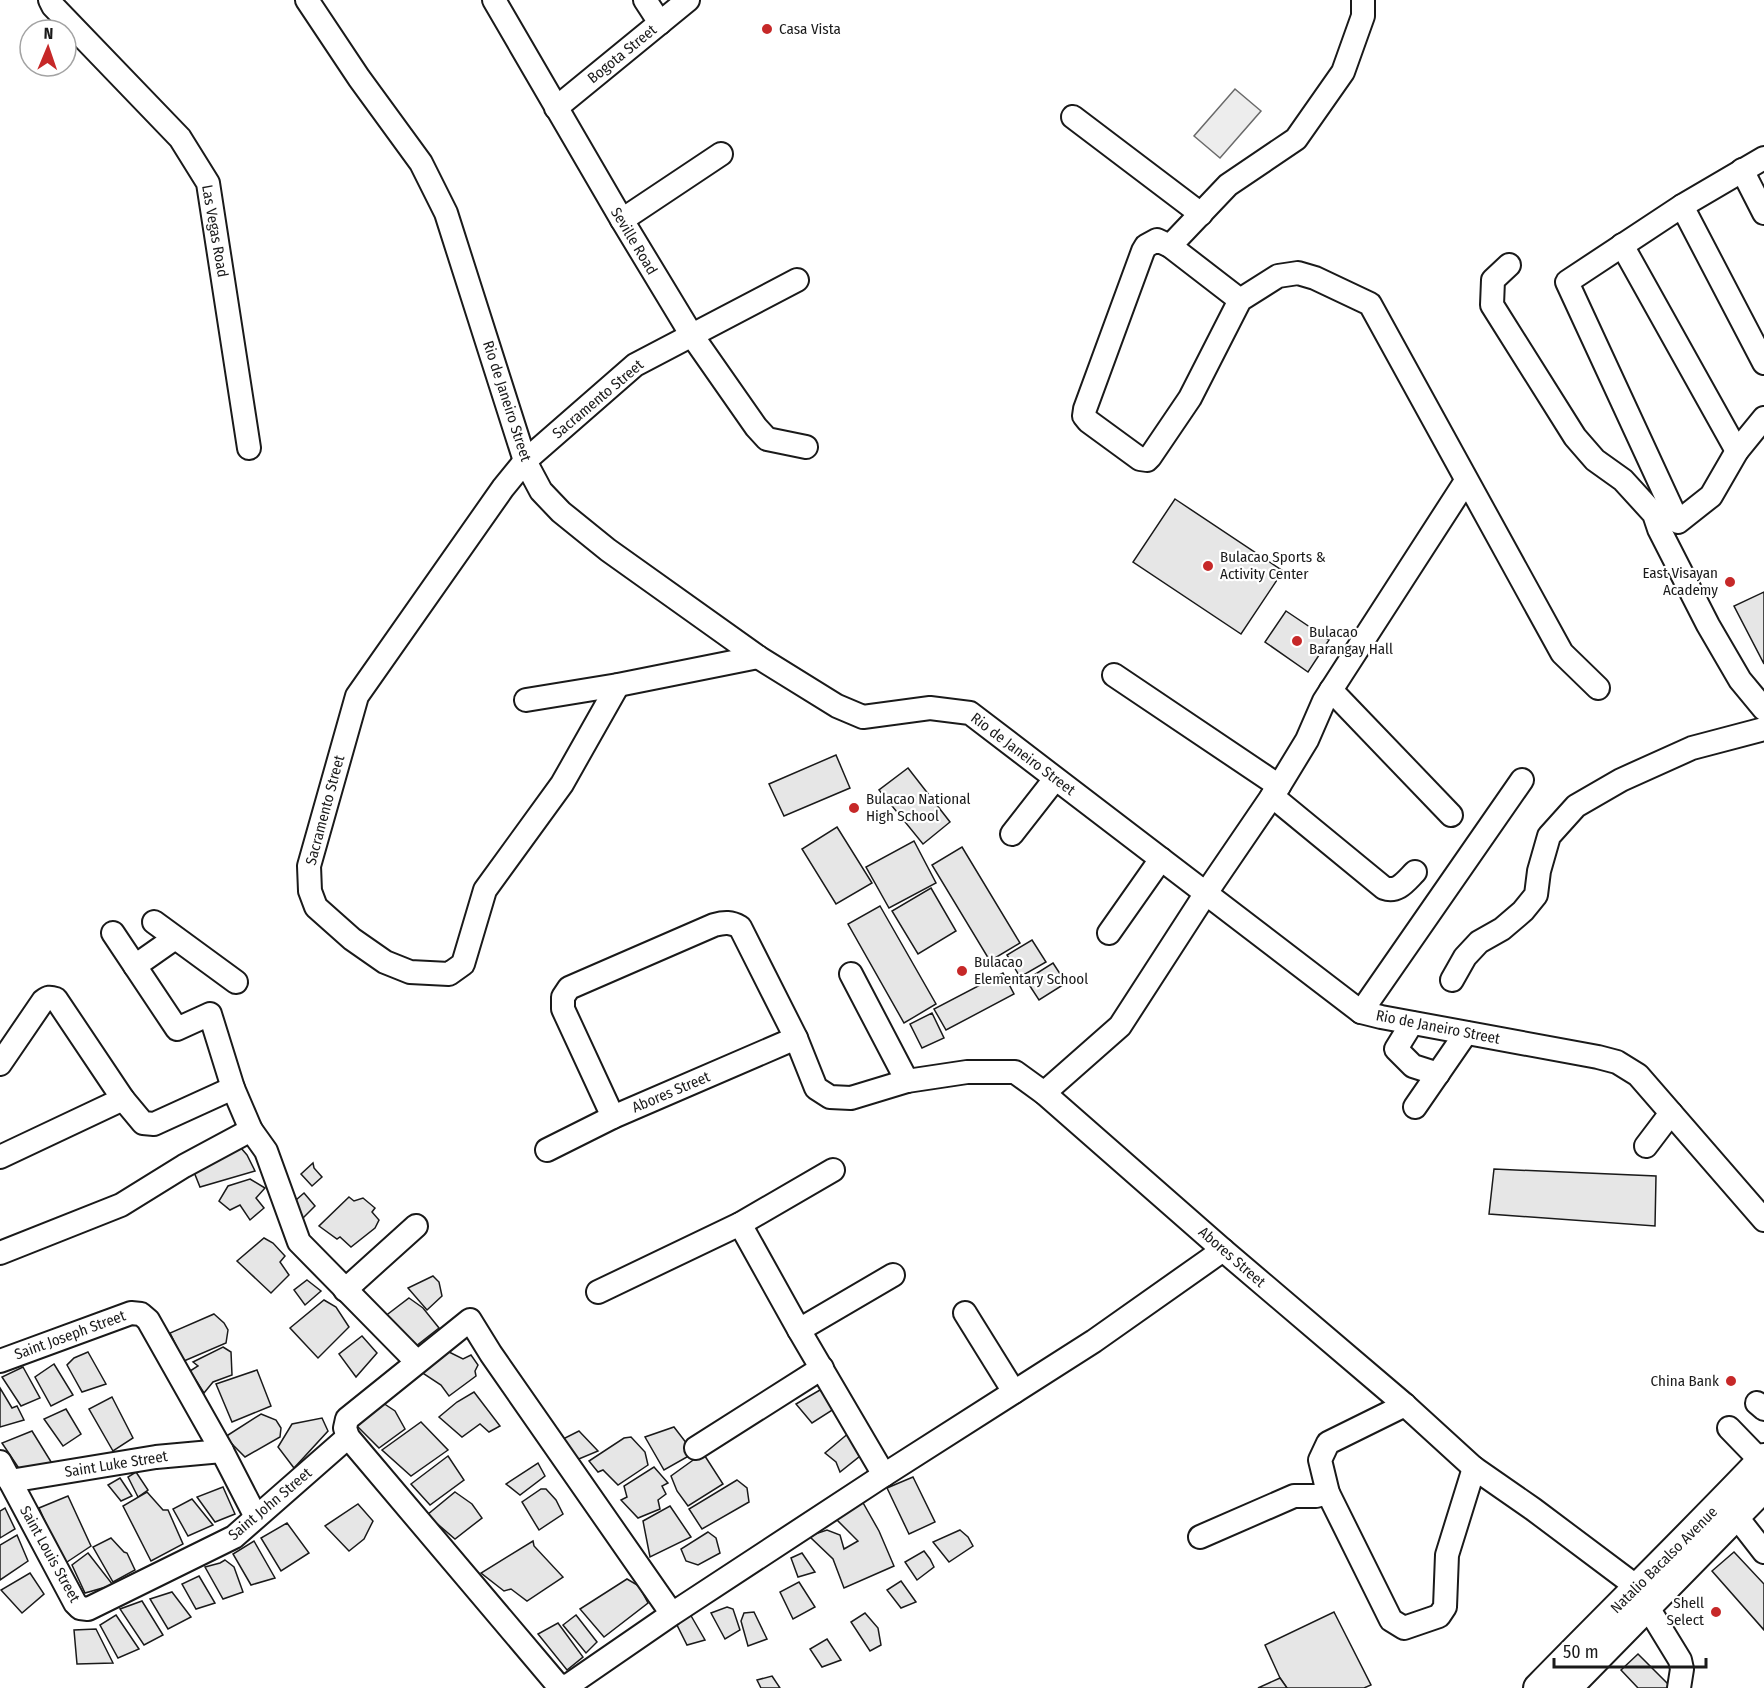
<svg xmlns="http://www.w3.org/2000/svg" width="1764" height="1688" font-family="'Fira Sans Condensed',sans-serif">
<rect width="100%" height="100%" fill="#fff"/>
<!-- green -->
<path fill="#ededed" stroke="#6a6a6a" stroke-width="1.5" d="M1235 89 1261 111 1220 158 1194 136Z"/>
<!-- building -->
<g fill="#e6e6e6" stroke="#1a1a1a" stroke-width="1.5">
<path d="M1175 499 1283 571 1241 634 1133 562Z"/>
<path d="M1764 592V664L1734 606Z"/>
<path d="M1286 611 1329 640 1308 672 1265 642Z"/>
<path d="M836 755 850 788 784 816 769 784Z"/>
<path d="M908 768 950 822 923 844 879 790Z"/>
<path d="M837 827 872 883 836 904 802 849Z"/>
<path d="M914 841 936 883 889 908 866 867Z"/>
<path d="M962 847 1020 943 990 961 932 865Z"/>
<path d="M931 888 956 931 918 954 892 911Z"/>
<path d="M880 906 936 1004 904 1023 848 924Z"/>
<path d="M1032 940 1046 962 1020 977 1007 955Z"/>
<path d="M1053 963 1066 983 1039 1000 1026 980Z"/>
<path d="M1003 973 1014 994 946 1030 934 1009Z"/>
<path d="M932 1013 944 1038 922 1048 910 1024Z"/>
<path d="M241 1148 247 1155 255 1171 200 1187 194 1172Z"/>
<path d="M313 1163 314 1168 322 1177 312 1186 301 1174Z"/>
<path d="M1494 1169 1656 1176 1655 1226 1489 1214Z"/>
<path d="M250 1179 265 1188 256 1198 264 1208 250 1220 240 1205 230 1210 219 1201 228 1186Z"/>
<path d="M304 1193 315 1206 302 1219 288 1207Z"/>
<path d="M349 1197 354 1201 363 1198 375 1208 372 1212 379 1220 375 1228 351 1247 340 1237 337 1239 319 1226Z"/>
<path d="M264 1238 273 1243 285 1256 280 1262 289 1275 271 1293 237 1261Z"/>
<path d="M433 1276 439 1282 442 1296 427 1310 408 1288Z"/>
<path d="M307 1280 321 1291 305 1305 294 1290Z"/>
<path d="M409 1298 423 1308 439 1328 416 1346 384 1317Z"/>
<path d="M324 1300 336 1307 349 1327 318 1358 290 1328Z"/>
<path d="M214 1314 224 1323 228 1330 226 1343 184 1361 170 1333Z"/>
<path d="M362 1336 377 1353 356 1377 339 1354Z"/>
<path d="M223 1347 231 1352 232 1375 213 1382 204 1393 190 1371 198 1366 193 1362Z"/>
<path d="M447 1351 463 1359 471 1355 478 1365 475 1371 476 1376 449 1396 441 1385 421 1372Z"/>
<path d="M88 1352 106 1384 82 1392 67 1365 74 1358Z"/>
<path d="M54 1364 73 1395 51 1406 35 1377Z"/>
<path d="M23 1367 40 1398 21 1406 2 1377Z"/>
<path d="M257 1370 271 1406 232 1422 216 1384Z"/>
<path d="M0 1388 12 1408 17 1406 24 1420 0 1427Z"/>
<path d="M820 1390 829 1397 834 1409 812 1423 796 1404Z"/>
<path d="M474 1392 500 1426 489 1432 480 1424 462 1437 439 1417 457 1402Z"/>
<path d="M112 1397 133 1438 113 1451 89 1409Z"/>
<path d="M383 1403 395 1411 405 1429 379 1448 352 1421Z"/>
<path d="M66 1409 81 1434 63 1446 44 1419Z"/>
<path d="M261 1414 276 1420 281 1428 280 1437 245 1457 225 1437Z"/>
<path d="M322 1418 328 1431 294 1468 278 1447 292 1424Z"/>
<path d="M421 1422 448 1450 411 1476 382 1450Z"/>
<path d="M674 1427 694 1453 664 1470 645 1437Z"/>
<path d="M32 1431 53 1465 20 1470 2 1443Z"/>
<path d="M579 1431 598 1451 574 1461 561 1440Z"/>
<path d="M850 1432 865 1452 840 1472 836 1462 825 1453Z"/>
<path d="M631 1437 645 1452 648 1465 618 1485 603 1470 598 1472 589 1461 624 1438Z"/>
<path d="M703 1453 723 1484 688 1506 677 1491 671 1476Z"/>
<path d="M448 1456 464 1480 430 1505 411 1484Z"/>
<path d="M538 1463 545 1476 520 1495 506 1484Z"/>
<path d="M654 1467 668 1483 662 1486 666 1494 658 1500 660 1509 638 1518 621 1500 627 1497 624 1486Z"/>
<path d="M136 1472 148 1490 138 1497 128 1477Z"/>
<path d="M913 1477 935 1522 909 1534 887 1488Z"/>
<path d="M120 1478 132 1496 121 1501 108 1485Z"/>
<path d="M737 1480 747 1488 749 1502 702 1529 689 1509Z"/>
<path d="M223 1487 235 1514 215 1522 197 1497Z"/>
<path d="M541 1489H546L556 1500 563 1514 539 1530 522 1502Z"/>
<path d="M147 1492 163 1510H168L183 1544 151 1561 123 1506Z"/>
<path d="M455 1492 472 1504 482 1518 455 1539 427 1515Z"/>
<path d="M68 1496 91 1546 64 1564 39 1508Z"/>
<path d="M192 1499 213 1525 188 1536 173 1509Z"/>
<path d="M862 1501 879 1531 894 1566 844 1588 833 1559 809 1536 827 1530 840 1535 844 1549 858 1541 832 1515Z"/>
<path d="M358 1504 373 1521 364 1539 349 1551 325 1526Z"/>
<path d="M670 1506 691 1537 650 1557 643 1521Z"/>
<path d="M5 1508 15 1529 0 1538V1511Z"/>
<path d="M287 1523 309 1553 281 1571 261 1538Z"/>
<path d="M960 1530 968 1537 973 1546 949 1562 933 1542Z"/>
<path d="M708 1532 716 1538 720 1553 698 1565 686 1561 681 1549Z"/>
<path d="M17 1535 28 1561 0 1580V1545Z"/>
<path d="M111 1538 124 1552 127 1553 135 1570 113 1582 93 1547Z"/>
<path d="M254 1541 275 1578 251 1585 233 1554Z"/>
<path d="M533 1541 534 1546 563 1577 527 1601 511 1589 504 1591 481 1573Z"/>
<path d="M924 1551 930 1559 934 1567 917 1580 905 1562Z"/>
<path d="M1734 1552 1764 1584V1630L1712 1571Z"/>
<path d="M88 1553 113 1585 85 1593 72 1565Z"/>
<path d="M802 1553 815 1572 798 1577 791 1558Z"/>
<path d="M225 1560 234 1567 243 1592 223 1599 205 1567 220 1563Z"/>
<path d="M30 1573 44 1594 22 1613 1 1590Z"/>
<path d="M199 1576 215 1603 196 1609 182 1584Z"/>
<path d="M627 1579 639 1586 648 1603 604 1637 580 1609Z"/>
<path d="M901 1581 916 1602 901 1608 887 1590Z"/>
<path d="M799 1582 815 1607 793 1619 780 1592Z"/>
<path d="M172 1592 191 1617 168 1629 150 1599Z"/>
<path d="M142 1601 163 1635 144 1645 120 1609Z"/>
<path d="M727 1607 733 1609 740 1630 725 1639 711 1613Z"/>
<path d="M754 1612 767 1639 748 1646 741 1621 744 1613Z"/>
<path d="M1334 1612 1371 1685 1364 1688H1287L1280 1678 1265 1645Z"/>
<path d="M865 1613 878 1628 881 1645 870 1651 851 1622Z"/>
<path d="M690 1614 705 1640 687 1645 675 1621Z"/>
<path d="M116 1615 139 1649 118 1658 100 1625Z"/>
<path d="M576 1615 597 1642 586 1653 563 1625Z"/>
<path d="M558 1623 583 1657 567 1670 538 1634Z"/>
<path d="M96 1629 113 1663 77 1664 74 1630Z"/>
<path d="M827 1639 841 1660 822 1667 810 1649Z"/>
<path d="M1638 1654 1672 1688H1638L1621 1670Z"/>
<path d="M772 1676 780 1688H761L757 1680Z"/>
<path d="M1280 1678 1287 1688H1258Z"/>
</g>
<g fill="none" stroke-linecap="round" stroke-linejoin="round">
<!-- minor casing -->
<g stroke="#1a1a1a" stroke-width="26">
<g id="minor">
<path d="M50 0 53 6 180 138 208 183 249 448"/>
<path d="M307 0 359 78 421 163 446 213 525 461 541 491 561 512 608 550 758 657 837 706 863 717 930 708 970 713 1361 1012 1381 1017 1598 1057 1617 1062 1638 1075 1764 1220"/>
<path d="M494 0 622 220 691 334 756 427 767 439 806 447"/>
<path d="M645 0 660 23"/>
<path d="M556 108 688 0"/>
<path d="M1073 117 1201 214"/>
<path d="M1764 158 1682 206 1567 282 1678 522 1711 496 1737 451 1764 418"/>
<path d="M1742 170 1764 213"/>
<path d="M1682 206 1764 363"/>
<path d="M622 220 721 154"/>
<path d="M1622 245 1737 451"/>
<path d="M1170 246 1228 185 1296 139 1343 72 1363 16V0"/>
<path d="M1509 265 1493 280 1492 305 1575 437 1595 460 1623 480 1654 514 1659 529 1708 625 1740 680 1764 709"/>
<path d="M1240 300 1190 398 1150 457 1147 460 1140 459 1088 421 1084 416 1085 409 1143 251 1146 246 1157 240 1170 246 1240 300 1278 276 1298 273 1315 278 1370 304 1562 653 1598 688"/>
<path d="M1114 675 1279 786"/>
<path d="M618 685 562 784 485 890 463 964 449 974 410 972 385 962 352 939 316 907 310 891 309 866 357 696 503 488 525 461 635 365 797 280"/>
<path d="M1331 690 1451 815"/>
<path d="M526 700 618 685 758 657"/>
<path d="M1272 796 1384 888C1398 893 1406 881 1415 872"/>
<path d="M1012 834 1055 779"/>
<path d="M154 922 236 982"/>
<path d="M113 933 177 1029 210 1014 233 1088 251 1130 266 1151 299 1242 416 1361"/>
<path d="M1109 933 1161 859"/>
<path d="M135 966 175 938"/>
<path d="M851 974 907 1081"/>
<path d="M1452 980 1465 957 1479 942 1502 929 1523 911 1536 895 1539 871 1549 836 1576 806 1621 780 1692 748 1764 729"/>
<path d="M1361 1012 1522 780"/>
<path d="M1412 1023 1396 1049 1413 1066 1438 1074"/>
<path d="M0 1064 43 1001C48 997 50 997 56 999L123 1099 143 1123 154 1124 233 1088"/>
<path d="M1044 1093 1120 1026 1206 893 1279 786 1307 740 1324 701 1466 481"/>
<path d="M1415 1107 1466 1033"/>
<path d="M613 1117 563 1009V997L569 988 714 925C725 922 731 922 740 927L796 1038 816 1088 830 1097 851 1098 907 1081 967 1072H1015L1044 1093 1223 1250 1405 1405 1474 1468 1533 1509 1649 1596"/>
<path d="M1646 1146 1671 1113"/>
<path d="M547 1150 613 1117 796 1038"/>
<path d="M0 1157 123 1099"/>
<path d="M740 1224 799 1330 884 1475"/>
<path d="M0 1253 121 1205 184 1166 251 1130"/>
<path d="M345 1290 416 1226"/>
<path d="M598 1292 740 1224 833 1170"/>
<path d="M965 1313 1014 1392"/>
<path d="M799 1330 893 1275"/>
<path d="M0 1361 131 1313 141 1314 148 1320 222 1451 256 1517"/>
<path d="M1757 1403 1764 1409"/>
<path d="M1405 1405 1328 1443 1320 1460 1328 1493 1391 1620 1404 1628 1439 1616 1445 1607 1447 1555 1474 1468"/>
<path d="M1729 1428 1761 1461"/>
<path d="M696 1448 822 1368"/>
<path d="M0 1462 75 1603 80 1608 88 1609 234 1537 348 1437"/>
<path d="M10 1481 156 1457 222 1451"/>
<path d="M1736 1516 1764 1552"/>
<path d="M1200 1537 1294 1496H1316L1328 1493"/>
<path d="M1647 1606 1680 1660 1682 1669 1679 1688"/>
<path d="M672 1614 491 1354 470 1320 347 1419 345 1428 348 1437 557 1684 566 1687 672 1614 884 1475 1094 1341 1223 1250"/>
</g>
</g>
<!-- major casing -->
<g stroke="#1a1a1a" stroke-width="32">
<g id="major">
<path d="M1538 1688C1613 1611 1690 1536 1764 1458"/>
<path d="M1567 1688 1764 1487"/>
</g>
</g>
<!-- minor -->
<use href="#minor" stroke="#fff" stroke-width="22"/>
<!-- major -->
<use href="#major" stroke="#fff" stroke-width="28"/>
</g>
<!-- markers -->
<g fill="#c62828" stroke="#fff" stroke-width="2">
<circle cx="767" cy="29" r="6"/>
<circle cx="1208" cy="566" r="6"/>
<circle cx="1730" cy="582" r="6"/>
<circle cx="1297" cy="641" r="6"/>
<circle cx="854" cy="808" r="6"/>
<circle cx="962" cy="971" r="6"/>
<circle cx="1731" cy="1381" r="6"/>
<circle cx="1716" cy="1612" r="6"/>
</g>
<g text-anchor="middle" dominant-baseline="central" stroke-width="4.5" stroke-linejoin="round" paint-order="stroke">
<!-- poi labels -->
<g font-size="15" fill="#1a1a1a" stroke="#fff" text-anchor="start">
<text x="779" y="29">Casa Vista</text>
<text x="1220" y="557">Bulacao Sports &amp;<tspan x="1220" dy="17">Activity Center</tspan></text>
<text x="1718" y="573" text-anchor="end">East Visayan<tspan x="1718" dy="17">Academy</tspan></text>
<text x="1309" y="632">Bulacao<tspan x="1309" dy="17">Barangay Hall</tspan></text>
<text x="866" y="799">Bulacao National<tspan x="866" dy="17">High School</tspan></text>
<text x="974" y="962">Bulacao<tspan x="974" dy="17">Elementary School</tspan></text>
<text x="1719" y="1381" text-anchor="end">China Bank</text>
<text x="1704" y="1603" text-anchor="end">Shell<tspan x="1704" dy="17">Select</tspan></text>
</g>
<!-- street labels -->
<g font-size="15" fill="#1a1a1a" stroke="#fff">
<text transform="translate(622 54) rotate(-39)">Bogota Street</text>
<text transform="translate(215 231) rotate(80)">Las Vegas Road</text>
<text transform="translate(634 241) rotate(59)">Seville Road</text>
<text transform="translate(598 399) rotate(-40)">Sacramento Street</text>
<text transform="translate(507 401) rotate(72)">Rio de Janeiro Street</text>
<text transform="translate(1023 754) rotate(37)">Rio de Janeiro Street</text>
<text transform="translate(325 810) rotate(-75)">Sacramento Street</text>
<text transform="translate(1438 1027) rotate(11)">Rio de Janeiro Street</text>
<text transform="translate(671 1092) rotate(-23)">Abores Street</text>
<text transform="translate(1232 1257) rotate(41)">Abores Street</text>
<text transform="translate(70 1335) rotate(-20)">Saint Joseph Street</text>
<text transform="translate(116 1464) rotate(-9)">Saint Luke Street</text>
<text transform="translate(270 1504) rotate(-40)">Saint John Street</text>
<text transform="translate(50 1554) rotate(61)">Saint Louis Street</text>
<text transform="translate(1664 1560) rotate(-45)">Natalio Bacalso Avenue</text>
</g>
</g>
<!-- north arrow -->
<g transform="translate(48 48) rotate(2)"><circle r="28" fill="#ffffff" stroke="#a3a3a3" stroke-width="1.5"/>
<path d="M0-4.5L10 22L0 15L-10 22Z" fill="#c62828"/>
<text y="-9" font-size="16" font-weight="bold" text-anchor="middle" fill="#1a1a1a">N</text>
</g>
<!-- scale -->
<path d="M1554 1658v9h152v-9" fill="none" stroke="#1a1a1a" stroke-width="3"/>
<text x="1563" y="1658" font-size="18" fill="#1a1a1a" stroke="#ffffff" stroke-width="4.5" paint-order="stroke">50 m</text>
</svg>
